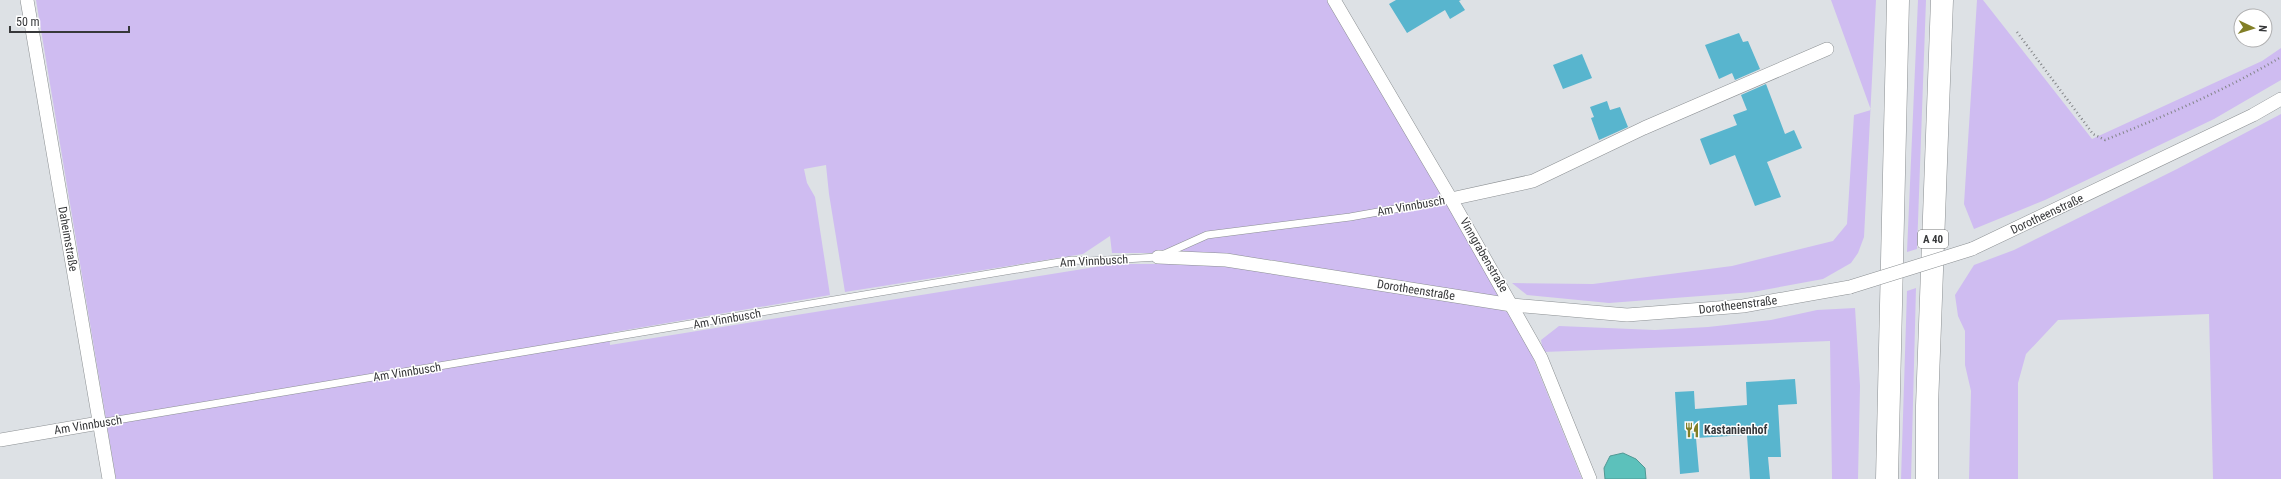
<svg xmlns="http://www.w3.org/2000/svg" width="2281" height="479" font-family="'Roboto Condensed',sans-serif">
<rect width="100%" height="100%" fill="#dde1e5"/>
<!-- green -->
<g fill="#cfbcf1">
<path d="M36 0H1329L1498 291V296L1492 297 1271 260 1184 253H1112L1110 236 1083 254 845 292 829 194 826 165 804 169 807 183 815 197 830 295 609 333 610 345 1114 264H1226L1497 308 1507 312 1516 322 1531 353 1582 479H116Z"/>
<path d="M1831 0H1876L1864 237 1858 253 1851 263 1823 279 1753 292 1609 303 1527 295 1512 283 1593 284 1732 266 1833 241 1847 224 1854 115 1871 110Z"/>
<path d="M1918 0H1926L1917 249 1907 252Z"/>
<path d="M1977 0H1983L2092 139 2262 61 2281 48V80L2214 119 2045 200 1974 229 1964 204Z"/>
<path d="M2281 114V479H2213L2209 314 2058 320 2026 354 2018 383V479H1969L1971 391 1965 365V331L1958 316 1955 295 1974 265 2014 250 2177 169Z"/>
<path d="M1916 288 1911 479H1901L1907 291Z"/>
<path d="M1855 308 1860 386 1858 479H1832L1830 341 1543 352 1541 340 1559 326 1655 330 1708 327 1771 320 1817 310Z"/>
</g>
<!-- water -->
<path fill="#5cc1bb" stroke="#519894" d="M1623 453 1636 459 1645 468 1646 479H1605L1604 468 1610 456Z"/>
<!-- building -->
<g fill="#58b5ce">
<path d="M1396 0H1461L1459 1 1465 10 1450 19 1445 10 1407 33 1389 4Z"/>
<path d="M1739 33 1743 42 1748 41 1760 69 1735 80 1732 73 1719 79 1705 45Z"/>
<path d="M1582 54 1592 78 1563 89 1553 65Z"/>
<path d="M1766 84 1785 134 1794 130 1802 148 1767 162 1781 197 1755 206 1735 155 1710 165 1700 139 1737 125 1733 115 1747 110 1741 95Z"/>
<path d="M1607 101 1610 110 1620 107 1628 127 1599 140 1591 118 1594 117 1590 107Z"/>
<path d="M1795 379 1797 404 1778 405 1781 457H1768L1770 479H1750L1747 435 1696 438 1699 472 1680 474 1675 392 1694 391 1695 409 1747 405 1746 382Z"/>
</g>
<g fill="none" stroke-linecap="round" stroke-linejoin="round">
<!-- service casing -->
<g stroke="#8c9093" stroke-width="8">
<path id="service" d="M99 423 1072 260 1090 261 1158 257 1207 235 1350 217 1451 199"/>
</g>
<!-- minor casing -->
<g stroke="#8c9093" stroke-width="14">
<g id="minor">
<path d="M27 0 109 479"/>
<path d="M1334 0 1451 199 1541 358 1590 479"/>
<path d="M1451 199 1533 181 1644 128 1827 49"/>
<path d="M1972 249 2253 115 2281 99"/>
<path d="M1158 257 1226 260 1512 305 1627 315 1743 306 1850 287"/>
<path d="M0 440 99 423"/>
</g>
</g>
<!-- motorway casing -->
<g stroke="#8c9093" stroke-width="23">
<g id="motorway">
<path d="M1887 479 1898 0"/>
<path d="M1927 479V406L1942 0"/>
</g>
</g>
<!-- path -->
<path stroke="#838588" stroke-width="2.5" stroke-dasharray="1 3" stroke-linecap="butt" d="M2017 32 2093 134 2105 140C2165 116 2226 90 2281 57"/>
<!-- service -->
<use href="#service" stroke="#fff" stroke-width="7"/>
<!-- minor -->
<use href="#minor" stroke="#fff" stroke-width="13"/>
<!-- motorway -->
<use href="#motorway" stroke="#fff" stroke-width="22"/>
<!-- minor-bridge casing -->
<g stroke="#8c9093" stroke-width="14" stroke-linecap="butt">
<path id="minor-bridge" d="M1850 287 1972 249"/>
</g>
<!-- minor-bridge -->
<use href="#minor-bridge" stroke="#fff" stroke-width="13"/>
</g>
<!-- icons -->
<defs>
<g id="restaurant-bare" transform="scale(1.2)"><path d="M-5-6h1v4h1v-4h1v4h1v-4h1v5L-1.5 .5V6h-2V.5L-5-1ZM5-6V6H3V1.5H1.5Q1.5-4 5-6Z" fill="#827f27" stroke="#fff" stroke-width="2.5" paint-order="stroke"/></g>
</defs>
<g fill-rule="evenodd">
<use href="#restaurant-bare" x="1692" y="430"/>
</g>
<g text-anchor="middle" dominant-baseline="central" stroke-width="3" stroke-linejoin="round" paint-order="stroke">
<!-- shield labels -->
<rect fill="#fff" stroke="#737475" stroke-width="1" x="1918" y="230" width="30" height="18" rx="3"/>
<g font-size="11" font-weight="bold" fill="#37383a">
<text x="1933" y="239">A 40</text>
</g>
<!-- street labels -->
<g font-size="12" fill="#37383a" stroke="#fff">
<text transform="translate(1411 206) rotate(-10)">Am Vinnbusch</text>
<text transform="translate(2047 214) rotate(-25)">Dorotheenstraße</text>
<text transform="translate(68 239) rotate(80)">Daheimstraße</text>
<text transform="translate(1484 255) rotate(60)">Vinngrabenstraße</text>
<text transform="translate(1094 261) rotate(-3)">Am Vinnbusch</text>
<text transform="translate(1416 290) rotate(9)">Dorotheenstraße</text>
<text transform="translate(1738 305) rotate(-7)">Dorotheenstraße</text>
<text transform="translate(727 319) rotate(-10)">Am Vinnbusch</text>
<text transform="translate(407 372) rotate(-9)">Am Vinnbusch</text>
<text transform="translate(88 425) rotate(-9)">Am Vinnbusch</text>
</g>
<!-- poi labels -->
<g font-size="12" font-weight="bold" fill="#37383a" stroke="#fff" text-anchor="start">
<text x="1704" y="430">Kastanienhof</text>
</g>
</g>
<!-- north arrow -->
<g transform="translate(2253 28) rotate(94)"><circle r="19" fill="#ffffff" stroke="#afafb0"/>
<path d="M0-3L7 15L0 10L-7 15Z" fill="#827f27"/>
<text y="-6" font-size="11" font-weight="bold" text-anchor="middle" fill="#37383a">N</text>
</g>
<!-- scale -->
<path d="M10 26v6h119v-6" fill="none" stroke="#37383a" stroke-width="2"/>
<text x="16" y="26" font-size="12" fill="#37383a" stroke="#ffffff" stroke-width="3" paint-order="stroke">50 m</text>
</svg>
